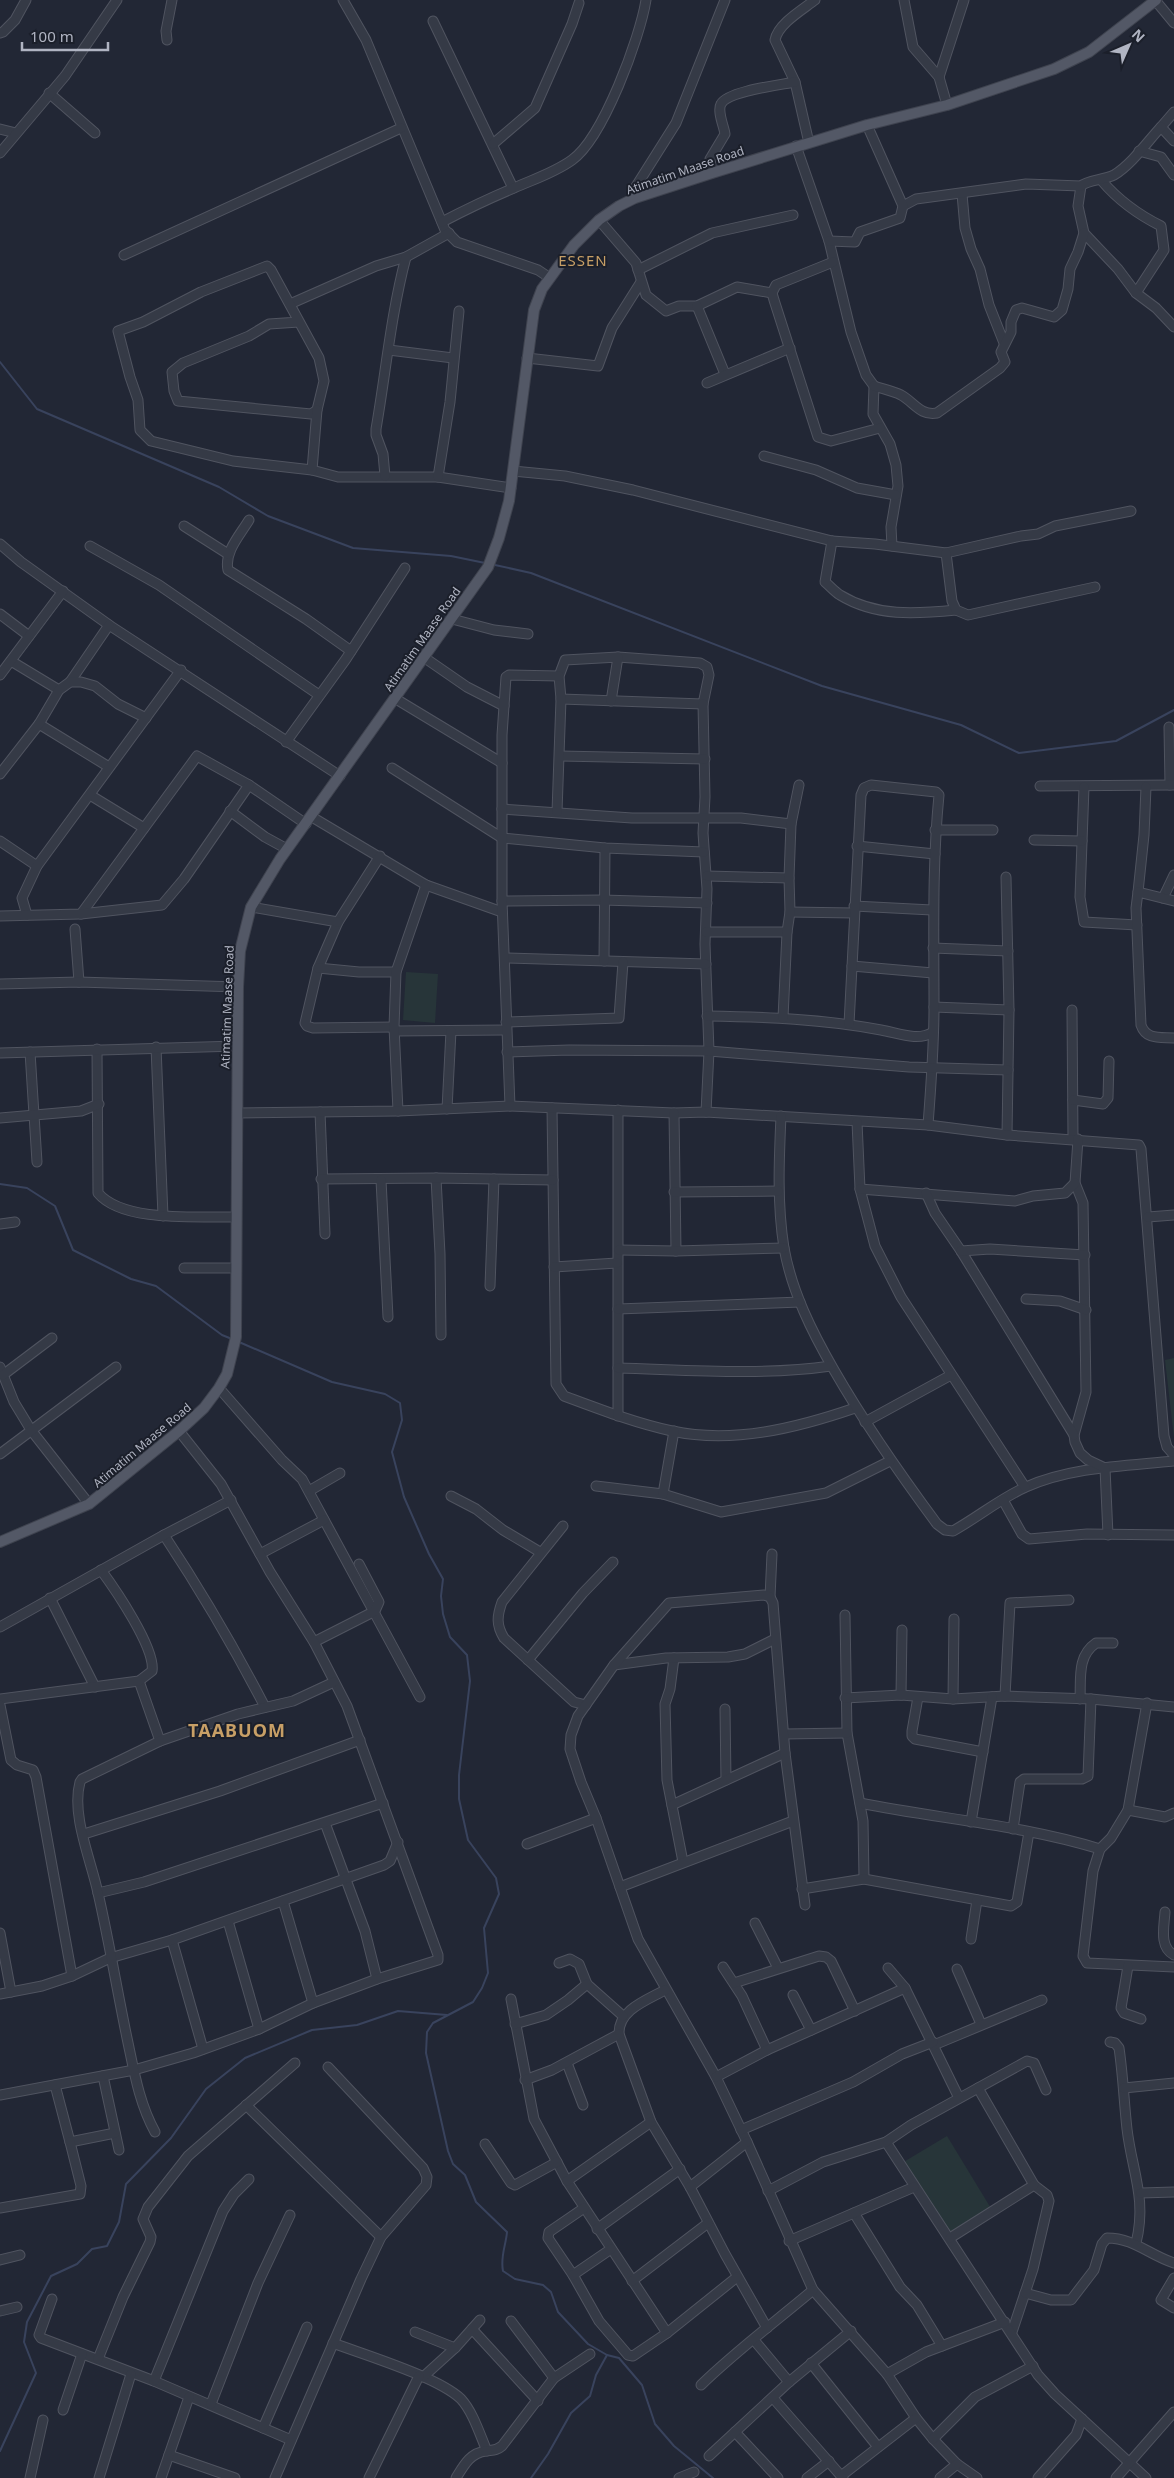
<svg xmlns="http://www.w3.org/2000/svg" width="1174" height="2478" font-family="'Noto Sans',sans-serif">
<rect width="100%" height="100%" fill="#222735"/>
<!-- green -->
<g fill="#273539">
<path d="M406 972 438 974 435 1023 403 1020Z"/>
<path d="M1174 1358V1438L1165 1360Z"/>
<path d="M947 2136 992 2210 947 2236 902 2163Z"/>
</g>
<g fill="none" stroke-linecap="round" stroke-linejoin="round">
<!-- stream -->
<g stroke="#39435d" stroke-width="2">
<path d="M0 362 37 409 219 487 268 516 353 548 451 556 485 563"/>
<path d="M495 565 531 573 822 686 961 725 1019 753 1116 741 1174 710"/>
<path d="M0 1184 27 1188 55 1206 73 1250 131 1279 156 1286 222 1335 232 1339"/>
<path d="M239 1342 332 1382 385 1394 400 1403 402 1420 392 1452 404 1497 429 1554 443 1579 441 1596 443 1614 450 1637 467 1655 470 1681 459 1775V1799L468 1840 496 1878 499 1894 484 1928 488 1973 482 1988 473 2002 433 2023 427 2032 426 2053 448 2151 453 2164 465 2175 476 2202 507 2232C506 2245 500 2257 503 2271L515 2279 543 2285 551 2292 558 2312 588 2344 607 2355 619 2358 642 2385 655 2424 674 2446 713 2478"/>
<path d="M0 2451 36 2373 24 2342 27 2322 51 2276 77 2264 92 2249 107 2246 119 2222 126 2184 171 2138 206 2089 245 2058 312 2030 357 2025 398 2011 447 2015"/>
<path d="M531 2478 548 2454 571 2413 590 2396 596 2375 607 2355"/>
</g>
<!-- minor casing -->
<g stroke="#505460" stroke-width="11">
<g id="minor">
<path d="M343 0 366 40 445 230 457 242 538 270 550 278"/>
<path d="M904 0 913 47 939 77 947 105"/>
<path d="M1155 0 1174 23"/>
<path d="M433 21 513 188"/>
<path d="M0 33 3 32 15 20 26 0"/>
<path d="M167 40 166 31 172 0"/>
<path d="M939 77 964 0"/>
<path d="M49 93 95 133"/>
<path d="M1174 112 1161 127 1174 141"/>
<path d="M0 129 16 133"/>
<path d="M809 143 795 82 775 40C778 24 802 10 815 0"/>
<path d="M493 144 535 108 572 24 579 3"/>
<path d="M796 146 829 241 851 332 866 375 874 386 873 414 890 444 896 465 898 486 891 527 892 546"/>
<path d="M1139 151 1161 157 1174 175"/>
<path d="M0 153 65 76 117 0"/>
<path d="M712 173 710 159 725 134C724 127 717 111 721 104 728 91 780 85 795 82"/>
<path d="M1102 181C1119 201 1137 214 1161 226L1164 250 1136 293"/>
<path d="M1081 186 1078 206 1084 233 1118 269 1136 293 1156 308 1174 327"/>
<path d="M962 194 965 228 971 249 980 269 989 305 1004 343"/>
<path d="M635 198V188L676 123 725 0"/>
<path d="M903 206 916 199 1026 184 1081 186C1087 180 1104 180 1114 175 1132 164 1147 142 1161 127"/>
<path d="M599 220 636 263 646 295 666 311 679 306H697L737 287 772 293"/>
<path d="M442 222C465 210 490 198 514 188 534 179 554 173 572 160 603 138 640 38 646 0"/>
<path d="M829 241 855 242 860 232 900 218 903 206 867 125"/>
<path d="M124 255 401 128"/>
<path d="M833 262 776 285 772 293 774 300 818 437 831 441 880 428"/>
<path d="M638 270 712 233 793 215"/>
<path d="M290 304 376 266 406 257 449 233"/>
<path d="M697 306 725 374"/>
<path d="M299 322 269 324 249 336 183 363 172 372 174 391 178 401 311 414 317 410 324 381 319 358 271 270 267 266 201 292 143 322 118 331 130 377 138 400 140 430 151 441 233 461 312 470 338 477H438L511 488"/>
<path d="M389 350 453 358"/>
<path d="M527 358 598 366 612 328 641 282"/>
<path d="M707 383 790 348"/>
<path d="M874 386C883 389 893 391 901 395 914 402 920 416 937 413L1000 368 1005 362 1001 352 1011 332V322L1016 310 1022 308 1054 317 1062 310 1068 289 1070 269 1078 252 1084 233"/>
<path d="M764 456 816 470 857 488 896 495"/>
<path d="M312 470 317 410"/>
<path d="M513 471 565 476 633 490 832 541 875 544 946 553 1021 536 1038 534 1055 526 1131 511"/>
<path d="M385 476 383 454 376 435V429C386 371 391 314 406 257"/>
<path d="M438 477 450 402 459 311"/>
<path d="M249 520C240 535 224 552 228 570L306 619 351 651"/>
<path d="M184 526 228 554"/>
<path d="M832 541 825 582C830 586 834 591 840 595 876 617 916 614 956 610"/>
<path d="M0 544 21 562 109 625 340 776"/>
<path d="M90 546 159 585 319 695"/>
<path d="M946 553 952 601 956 610 968 615 1095 587"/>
<path d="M0 614 29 636"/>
<path d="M452 619 494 630 528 634"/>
<path d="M425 658 467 687 504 706"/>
<path d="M11 661 59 690"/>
<path d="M0 675 63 591"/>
<path d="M70 682 109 625"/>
<path d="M396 699 502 763"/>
<path d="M561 699 703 704 709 675 707 667 700 663 618 657"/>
<path d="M703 704 705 797 703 833 707 889 705 944 709 1051 706 1112"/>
<path d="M39 724 109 767"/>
<path d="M1169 727 1170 785"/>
<path d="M286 742 346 659 405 568"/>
<path d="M560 756 705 759"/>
<path d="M392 768 502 838 605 848 704 852"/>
<path d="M0 774 39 724 59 690 70 682H81L95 686 118 704 146 718"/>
<path d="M1040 786 1174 785"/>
<path d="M1084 787 1080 897 1084 922 1137 925"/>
<path d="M90 795 144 828"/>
<path d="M502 809 632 818H741L791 824"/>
<path d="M230 811 265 837 287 849"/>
<path d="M557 812 561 699 559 676 565 660 618 657 611 701"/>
<path d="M312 817 426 885 502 912"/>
<path d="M935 830H993"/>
<path d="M1034 840 1082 841"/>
<path d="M0 841 37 866"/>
<path d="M857 846 935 854"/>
<path d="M380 856 338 922 318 968 305 1023 307 1026 313 1028 394 1027"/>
<path d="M707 876 789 878"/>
<path d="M1006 877 1009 1010 1007 1135"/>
<path d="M1138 892 1144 835 1146 787"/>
<path d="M1163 898 1174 875"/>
<path d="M502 901 602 900 707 903"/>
<path d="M1174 901 1138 892 1136 908 1141 1025C1146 1040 1160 1037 1174 1038"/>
<path d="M854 906 932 910"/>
<path d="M251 907 338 922"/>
<path d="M790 912 854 913"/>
<path d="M81 914 197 756 249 785 306 824"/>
<path d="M27 915 22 898 37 866 181 670"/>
<path d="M0 916 81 914 162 905 184 879 249 785"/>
<path d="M75 929 79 982"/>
<path d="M706 932H787"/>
<path d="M933 948 1008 951"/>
<path d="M505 958 706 964"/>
<path d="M604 961 605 848"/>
<path d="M852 966 933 973"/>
<path d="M318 968 359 972H396"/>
<path d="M0 984 79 982 238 987"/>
<path d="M934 1007 1009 1010"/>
<path d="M1072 1010 1073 1139"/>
<path d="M707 1016C766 1017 823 1019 881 1030 898 1033 918 1042 933 1032"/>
<path d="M783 1018 787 932 790 912 789 878 791 824 799 785"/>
<path d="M506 1022 619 1018 623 962"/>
<path d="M849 1024 861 795 864 788 871 785 936 792 939 795C932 866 934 936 934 1007 934 1047 931 1086 928 1125"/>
<path d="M394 1031 505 1030"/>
<path d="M156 1047 163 1216"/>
<path d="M97 1049 98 1193C123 1223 199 1216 236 1217"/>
<path d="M30 1052 37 1162"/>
<path d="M507 1052 569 1050 709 1051 909 1067 1008 1070"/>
<path d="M0 1053 237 1046"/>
<path d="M1073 1100 1103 1104 1108 1098 1109 1061"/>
<path d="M510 1106 502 901V735L506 677 509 675 559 676"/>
<path d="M552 1108 556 1384 564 1396C599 1409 635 1423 672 1431 733 1444 797 1428 855 1408"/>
<path d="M447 1109 451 1031"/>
<path d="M618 1110V1416"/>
<path d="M398 1111 394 1027 396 972 426 885"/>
<path d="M320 1112 325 1234"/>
<path d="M238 1113 398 1111 510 1106 674 1113 706 1112 928 1125 1007 1135 1139 1145 1141 1149 1164 1436 1167 1447 1174 1455"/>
<path d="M674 1113 676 1251"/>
<path d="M781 1116C779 1160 777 1204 784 1248 792 1292 812 1332 834 1370 865 1424 900 1474 937 1524L945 1530 953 1531C978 1517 1001 1498 1026 1487 1071 1467 1125 1466 1174 1461"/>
<path d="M0 1118 81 1111 99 1104"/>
<path d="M857 1122 860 1189 875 1246 901 1297 1025 1487"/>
<path d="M1078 1139 1075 1183 1083 1203 1086 1392 1074 1435 1075 1442 1080 1453 1088 1460 1105 1468 1108 1535"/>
<path d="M436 1178 440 1254 441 1335"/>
<path d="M321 1179 436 1178 553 1180"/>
<path d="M381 1180 388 1317"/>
<path d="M860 1189 1015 1201 1033 1196 1065 1193 1075 1183"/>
<path d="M674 1192 778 1191"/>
<path d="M926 1193 935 1213 961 1251 1074 1435"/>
<path d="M1148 1217 1174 1215"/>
<path d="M0 1224 15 1222"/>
<path d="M619 1250 676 1251 784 1248"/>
<path d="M961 1251 990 1249 1085 1255"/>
<path d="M554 1267 617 1263"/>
<path d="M184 1268H236"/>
<path d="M490 1286 494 1179"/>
<path d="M1026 1299 1060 1301 1086 1310"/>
<path d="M618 1309 800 1302"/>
<path d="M0 1367 14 1402 31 1430 89 1504"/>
<path d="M618 1368C689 1370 761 1376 831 1366"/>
<path d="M3 1375 52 1338"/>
<path d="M219 1388 282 1460 302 1479 420 1697"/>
<path d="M865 1422 951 1375"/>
<path d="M0 1454 116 1367"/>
<path d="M596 1486 663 1494 721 1512 826 1493 890 1461"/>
<path d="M309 1491 340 1473"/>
<path d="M663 1494 674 1431"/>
<path d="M451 1496 476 1509 503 1530 540 1552"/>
<path d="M1003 1500 1022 1534 1029 1539 1087 1534 1174 1535"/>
<path d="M563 1526 502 1602C497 1616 496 1625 504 1638L574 1702 586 1705"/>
<path d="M164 1535C201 1591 234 1647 265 1707"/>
<path d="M260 1554 324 1520"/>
<path d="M770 1597 772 1554"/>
<path d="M50 1598 95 1687"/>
<path d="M845 1615 847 1733 863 1821 864 1879"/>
<path d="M0 1627 164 1535 231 1500"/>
<path d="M314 1642 375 1611 379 1602 359 1564"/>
<path d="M674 1658 670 1689 665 1704 667 1780 683 1862"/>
<path d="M528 1660 583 1593 613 1562"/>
<path d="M614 1665 666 1658 728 1657 745 1654 775 1639"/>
<path d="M139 1681 160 1741"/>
<path d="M901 1695 902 1630"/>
<path d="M1005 1696 1010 1603 1069 1600"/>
<path d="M918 1697 912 1731V1736L915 1739 983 1752"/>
<path d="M845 1698 901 1695 953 1699 1005 1696 1091 1699 1174 1707"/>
<path d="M0 1699 139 1681 152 1671C156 1649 115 1589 101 1570"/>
<path d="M953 1699 954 1619"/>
<path d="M1080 1699C1081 1678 1077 1656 1096 1643H1113"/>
<path d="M1147 1703 1128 1810 1111 1838 1100 1849 1093 1871 1083 1956 1087 1963 1174 1967"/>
<path d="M0 1705 11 1760 17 1765 33 1770 36 1777 72 1976"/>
<path d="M725 1709 726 1780"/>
<path d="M784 1734 847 1733"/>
<path d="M860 1803C940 1819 1022 1825 1100 1849"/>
<path d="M672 1805 785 1753"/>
<path d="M1128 1810 1165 1817 1174 1813"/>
<path d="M971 1822 992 1697"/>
<path d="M325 1823 365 1931 377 1979"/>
<path d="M1013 1829 1020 1782 1024 1779H1082L1088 1776 1091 1699"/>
<path d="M84 1834 220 1791 360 1740"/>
<path d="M527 1844 596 1818"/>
<path d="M620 1887 793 1821"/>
<path d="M802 1889 864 1879 1011 1906 1017 1902 1029 1832"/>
<path d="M98 1893 144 1882 383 1803"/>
<path d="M283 1901 313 2003"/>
<path d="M805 1905 785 1753 773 1603 770 1597 764 1595 669 1603 614 1665 578 1716 571 1735 570 1749 581 1782 596 1818 638 1939 716 2077 747 2142 813 2290 887 2374 916 2418 933 2439 957 2464 977 2478"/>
<path d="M1165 1912C1164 1927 1159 1947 1174 1955"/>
<path d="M228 1921 259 2029"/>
<path d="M755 1923 778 1968"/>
<path d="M0 1933 11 1992"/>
<path d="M971 1939 977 1900"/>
<path d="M172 1940 203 2049"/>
<path d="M559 1963 570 1959 579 1964 587 1984"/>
<path d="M1128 1966 1121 2008 1124 2013 1141 2019"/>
<path d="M723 1967 742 1996 767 2050"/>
<path d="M888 1968 905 1988 959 2098"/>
<path d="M957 1969 981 2024"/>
<path d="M734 1983 819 1956 826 1957 831 1961 855 2011"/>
<path d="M665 1990C647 2000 618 2010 619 2034L651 2122 690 2187 725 2254 767 2328"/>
<path d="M0 1994 42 1986 72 1976 110 1958 172 1940 384 1865 390 1861 398 1842"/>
<path d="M793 1995 811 2030"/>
<path d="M511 1999 534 2119 567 2181 667 2333"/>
<path d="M515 2024 546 2015 568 2000 587 1984 623 2016"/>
<path d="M1110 2042 1115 2043 1119 2048C1123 2075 1124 2102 1127 2129 1132 2171 1147 2199 1136 2243"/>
<path d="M934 2045 1042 2000"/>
<path d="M567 2063 583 2105"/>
<path d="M103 2076 119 2150"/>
<path d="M716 2077 767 2050 905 1988"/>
<path d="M525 2080 552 2070 619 2034"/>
<path d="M55 2085 70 2142 115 2133"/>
<path d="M978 2088 1034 2185 1047 2195 1049 2201 1033 2269 1012 2332"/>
<path d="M1124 2088 1174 2083"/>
<path d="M0 2095 134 2070 193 2053 259 2029 313 2003 377 1979 438 1960V1955L347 1706 314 1642 270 1572 221 1484 179 1431"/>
<path d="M246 2105 381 2237"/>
<path d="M741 2130 853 2082 902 2054 933 2042"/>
<path d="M155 2132C139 2103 134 2071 127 2038 117 1990 109 1941 98 1893 91 1860 71 1815 80 1782L82 1779 160 1741 238 1714 293 1701 334 1682"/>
<path d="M886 2142 1038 2375 1055 2394 1146 2478"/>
<path d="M485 2144 511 2183 515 2185 557 2162"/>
<path d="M567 2181 651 2122"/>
<path d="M690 2187 747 2142"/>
<path d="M768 2191 823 2162 886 2142 911 2125 1027 2061 1034 2063 1046 2090"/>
<path d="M1141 2193 1174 2192"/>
<path d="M0 2208 80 2194 81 2186 70 2142"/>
<path d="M584 2208 549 2232 548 2238 573 2275 599 2321 628 2355 633 2356 667 2333 737 2277"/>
<path d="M854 2213 900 2287 917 2305 942 2346"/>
<path d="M597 2229 680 2169"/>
<path d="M950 2238 1034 2185"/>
<path d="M789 2241 914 2187"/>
<path d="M0 2260 20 2255"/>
<path d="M573 2275 611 2249"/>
<path d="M1174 2278 1161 2300 1174 2308"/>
<path d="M632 2281 708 2223"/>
<path d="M1025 2293 1051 2300H1071L1094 2270 1102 2244 1107 2238C1134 2238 1149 2255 1174 2263"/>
<path d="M52 2299 39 2335 41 2338 154 2381 291 2440"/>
<path d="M0 2311 17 2307"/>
<path d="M472 2329 538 2401"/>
<path d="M415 2332 455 2348"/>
<path d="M754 2340 789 2382"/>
<path d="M333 2343C365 2355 438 2377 461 2399 473 2412 480 2435 487 2451"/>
<path d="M98 2359 123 2297 150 2242 151 2237 143 2219 148 2207 188 2156 295 2063"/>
<path d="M811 2363 878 2447"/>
<path d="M887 2374 926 2352 1005 2322"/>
<path d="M423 2377 455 2348 480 2320"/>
<path d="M554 2378 590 2354"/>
<path d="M154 2381 223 2211 234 2194 249 2179"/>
<path d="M701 2385C736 2351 775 2322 813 2290"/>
<path d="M773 2398 843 2478"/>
<path d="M211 2404 258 2283 290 2215"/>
<path d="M63 2410 82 2354"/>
<path d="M263 2428 307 2327"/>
<path d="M735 2432 778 2478"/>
<path d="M933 2439 975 2397 1033 2366"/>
<path d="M169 2455 235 2478"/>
<path d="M709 2456 789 2382 851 2331"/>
<path d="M841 2476 916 2418"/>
<path d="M30 2478 43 2420"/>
<path d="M99 2478 131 2374"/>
<path d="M161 2478 189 2397"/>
<path d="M275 2478 361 2279 381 2237 426 2185 427 2177 423 2168 328 2067"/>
<path d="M369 2478 419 2376"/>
<path d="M456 2478C464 2465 470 2453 486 2451 493 2450 496 2451 502 2446L554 2378 511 2321"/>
<path d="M679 2478 694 2472"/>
<path d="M807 2478 829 2461"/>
<path d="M940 2478 957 2464"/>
<path d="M1038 2478 1076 2435 1082 2419"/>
<path d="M1116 2478 1174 2412"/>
</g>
</g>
<!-- major casing -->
<g stroke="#3f434f" stroke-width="12">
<path id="major" d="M0 1542 89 1504 179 1431 204 1408 219 1388 227 1374 236 1337 238 987 240 951 251 907 280 859 488 567 499 538 509 501 534 310 542 289 574 245 599 220 619 206 635 198 712 173 867 125 947 105 1054 69 1089 52 1156 0"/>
</g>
<!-- minor -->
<use href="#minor" stroke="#353a46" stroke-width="9"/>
<!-- major -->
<use href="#major" stroke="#535866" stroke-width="10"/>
</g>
<g text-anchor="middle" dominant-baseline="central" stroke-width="4" stroke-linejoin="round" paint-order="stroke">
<!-- street labels -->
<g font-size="12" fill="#b0b4c2" stroke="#1b1f2a">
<text transform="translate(685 170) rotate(-19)">Atimatim Maase Road</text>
<text transform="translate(422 639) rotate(-55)">Atimatim Maase Road</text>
<text transform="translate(227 1007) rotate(-88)">Atimatim Maase Road</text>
<text transform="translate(142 1445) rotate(-40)">Atimatim Maase Road</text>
</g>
<!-- quarter labels -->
<g font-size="15" letter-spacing="1" fill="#c79f66" stroke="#1b1f2a">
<text x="583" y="260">ESSEN</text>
</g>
<!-- district labels -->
<g font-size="18" font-weight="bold" letter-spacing="1" fill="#c79f66" stroke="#1b1f2a">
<text x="237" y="1730">TAABUOM</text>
</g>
</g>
<!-- north arrow -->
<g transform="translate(1129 45) rotate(45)" stroke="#1b1f2a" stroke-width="4" paint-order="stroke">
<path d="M0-4L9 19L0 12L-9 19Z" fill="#b0b4c2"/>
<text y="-8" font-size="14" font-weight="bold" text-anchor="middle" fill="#b0b4c2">N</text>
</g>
<!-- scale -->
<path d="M22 42v8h86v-8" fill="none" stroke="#b0b4c2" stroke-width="2.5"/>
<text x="30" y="42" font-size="15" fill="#b0b4c2" stroke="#1b1f2a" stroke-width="4" paint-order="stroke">100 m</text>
</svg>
